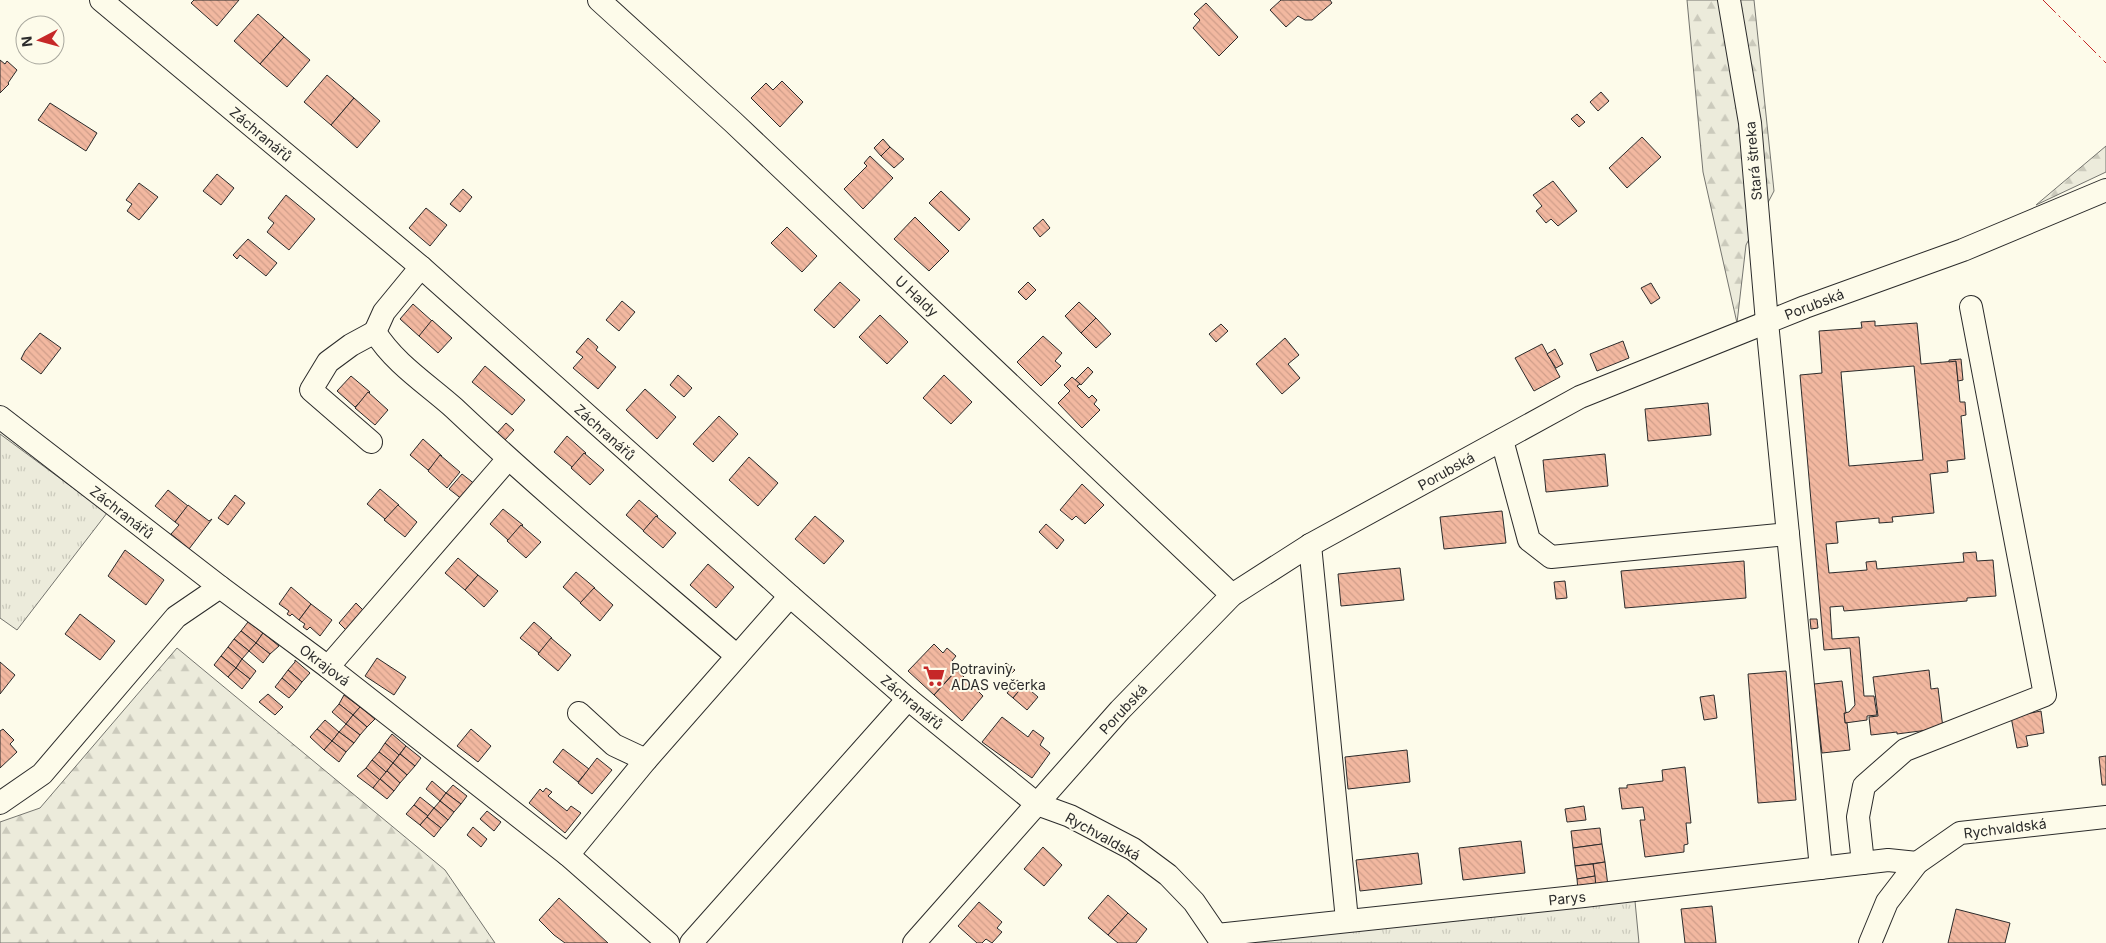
<svg xmlns="http://www.w3.org/2000/svg" width="2106" height="943" font-family="Inter,sans-serif">
<defs>
<pattern id="grass-tufts" width="24" height="20" patternUnits="userSpaceOnUse" patternTransform="scale(1.25)"><rect width="24" height="20" fill="#ecebdb"/><path d="M3 7l-1-3M5 7V3M7 7l1-3M15 17l-1-3M17 17v-4M19 17l1-3" fill="none" stroke="#cbcabc"/></pattern>
<pattern id="forest-firs" width="22" height="20" patternUnits="userSpaceOnUse" patternTransform="scale(1.25)"><rect width="22" height="20" fill="#ecebdb"/><path d="M5 1l3.5 6h-7zM16 11l3.5 6h-7z" fill="#cbcabc"/></pattern>
<pattern id="building-back-hatch" width="6" height="6" patternUnits="userSpaceOnUse" patternTransform="scale(1.25)"><rect width="6" height="6" fill="#f2b8a0"/><path d="M-1 5l2 2M0 0l6 6M5-1l2 2" fill="none" stroke="#d09e8a"/></pattern>
</defs>
<rect width="100%" height="100%" fill="#fdfbea"/>
<!-- grass -->
<g fill="url(#grass-tufts)" stroke="#74746e">
<path d="M0 434 107 513 17 630 0 618Z"/>
<path d="M1635 901 1639 943H1253L1260 938Z"/>
</g>
<!-- forest -->
<g fill="url(#forest-firs)" stroke="#74746e">
<path d="M1687 0H1754L1774 191 1746 245 1737 323 1703 172Z"/>
<path d="M2106 146V172L2036 205Z"/>
<path d="M177 648 445 870 495 943H0V822L40 808Z"/>
</g>
<!-- building -->
<g fill="url(#building-back-hatch)" stroke="#2b2b2b" fill-rule="evenodd">
<path d="M194 0H239L217 26 191 3Z"/>
<path d="M1281 0H1330L1332 3 1312 20H1305L1298 16 1286 27 1270 10Z"/>
<path d="M1206 3 1238 37 1219 56 1193 28 1200 20 1194 14Z"/>
<path d="M258 14 284 37 260 64 234 41Z"/>
<path d="M284 37 310 60 287 87 260 64Z"/>
<path d="M0 60 5 64 7 61 17 70 8 83 9 84 0 93Z"/>
<path d="M327 75 354 98 331 125 304 102Z"/>
<path d="M782 81 803 102 780 127 751 98 766 83 773 90Z"/>
<path d="M1601 92 1609 101 1598 111 1590 102Z"/>
<path d="M354 98 380 121 357 148 331 125Z"/>
<path d="M50 103 97 133 86 151 38 120Z"/>
<path d="M1577 114 1585 122 1579 127 1571 119Z"/>
<path d="M1642 137 1661 157 1627 188 1609 168Z"/>
<path d="M883 139 890 147 881 156 874 148Z"/>
<path d="M890 147 904 159 894 168 881 156Z"/>
<path d="M870 156 893 178 863 209 844 189 867 166 864 163Z"/>
<path d="M217 174 234 188 221 205 203 191Z"/>
<path d="M1553 181 1577 211 1558 226 1551 219 1546 223 1536 211 1542 206 1533 195Z"/>
<path d="M139 183 158 197 139 220 127 211 132 204 126 200Z"/>
<path d="M463 189 472 197 460 212 450 204Z"/>
<path d="M941 191 970 219 959 231 929 203Z"/>
<path d="M286 195 315 219 289 250 267 232 274 223 268 218Z"/>
<path d="M426 208 447 225 430 246 409 228Z"/>
<path d="M915 217 949 251 929 271 894 239Z"/>
<path d="M1043 219 1050 228 1040 237 1033 228Z"/>
<path d="M787 227 817 256 802 272 771 243Z"/>
<path d="M248 239 277 263 266 276 240 255 237 259 233 255Z"/>
<path d="M840 282 860 300 834 328 814 310Z"/>
<path d="M1028 282 1036 290 1026 300 1018 292Z"/>
<path d="M1651 283 1660 298 1651 304 1641 288Z"/>
<path d="M622 301 635 312 619 331 606 320Z"/>
<path d="M1079 302 1096 318 1081 333 1065 316Z"/>
<path d="M413 304 432 321 420 337 400 319Z"/>
<path d="M880 315 908 342 887 364 859 337Z"/>
<path d="M1096 318 1111 334 1096 348 1081 333Z"/>
<path d="M432 320 452 338 438 353 419 336Z"/>
<path d="M1875 321V326L1917 323 1921 364 1956 361 1960 402H1965L1966 415 1961 416 1965 459 1947 461 1948 472 1930 474 1934 513 1892 517 1893 522 1879 523V518L1836 522 1838 543 1826 544 1829 573 1867 570 1866 562 1876 561 1877 569 1964 562 1963 553 1976 552 1977 561 1993 560 1996 596 1967 598V601L1844 611 1843 606 1830 607 1832 639 1859 637 1864 696H1874L1877 715 1867 716V720L1845 723 1844 713 1849 712 1855 705 1850 648 1824 650 1800 375 1822 373 1819 331 1862 328 1861 322ZM1914 366 1923 460 1849 466 1841 372Z"/>
<path d="M1221 324 1228 331 1216 342 1209 334Z"/>
<path d="M40 333 61 348 41 374 21 359 25 351Z"/>
<path d="M1043 336 1062 353 1055 361 1061 366 1041 386 1017 362Z"/>
<path d="M588 338 598 347 596 350 616 367 598 389 573 368 583 357 576 352Z"/>
<path d="M1285 338 1299 355 1288 364 1300 378 1282 394 1256 364Z"/>
<path d="M1623 341 1629 358 1597 371 1590 354Z"/>
<path d="M1542 344 1560 377 1534 391 1515 358Z"/>
<path d="M1555 349 1563 364 1556 368 1547 354Z"/>
<path d="M1961 359 1963 380 1958 381 1956 361 1949 362V360Z"/>
<path d="M485 366 525 400 512 415 472 382Z"/>
<path d="M1088 367 1093 372 1081 385 1075 380Z"/>
<path d="M678 375 692 388 684 397 670 385Z"/>
<path d="M944 375 972 402 951 424 923 398Z"/>
<path d="M351 376 370 392 355 407 337 391Z"/>
<path d="M1072 377 1080 384 1077 386 1089 398 1092 395 1097 400 1094 404 1100 410 1082 428 1058 403 1070 391 1064 385Z"/>
<path d="M645 389 676 417 657 439 626 410Z"/>
<path d="M368 392 388 410 375 425 355 408Z"/>
<path d="M1708 403 1711 435 1648 441 1645 409Z"/>
<path d="M719 416 738 434 713 462 693 444Z"/>
<path d="M506 423 514 430 505 440 497 433Z"/>
<path d="M567 436 586 453 572 467 554 452Z"/>
<path d="M423 439 442 456 428 470 410 455Z"/>
<path d="M584 453 604 470 590 485 571 468Z"/>
<path d="M1605 454 1608 486 1546 492 1543 460Z"/>
<path d="M440 455 460 472 447 488 428 471Z"/>
<path d="M749 457 778 483 758 506 729 480Z"/>
<path d="M462 474 476 485 463 500 449 489Z"/>
<path d="M1082 484 1104 505 1085 524 1076 516 1072 520 1060 510Z"/>
<path d="M380 489 399 505 385 519 367 504Z"/>
<path d="M168 490 188 506 175 522 155 506Z"/>
<path d="M235 495 245 503 228 525 218 518Z"/>
<path d="M639 500 658 516 644 531 626 515Z"/>
<path d="M188 505 209 521 212 519 189 549 171 534 179 525 175 522Z"/>
<path d="M398 505 417 522 405 537 384 520Z"/>
<path d="M503 509 523 525 508 540 490 524Z"/>
<path d="M1502 511 1506 543 1444 549 1440 517Z"/>
<path d="M656 516 676 533 663 548 643 531Z"/>
<path d="M815 516 844 541 824 564 795 539Z"/>
<path d="M1046 524 1064 540 1057 549 1039 532Z"/>
<path d="M521 525 541 542 526 558 507 541Z"/>
<path d="M125 550 164 580 146 605 108 576Z"/>
<path d="M458 558 478 575 465 590 445 573Z"/>
<path d="M1744 561 1746 598 1625 608 1621 571Z"/>
<path d="M708 564 734 587 716 608 690 585Z"/>
<path d="M1400 568 1404 600 1341 606 1338 574Z"/>
<path d="M576 572 595 588 581 603 563 587Z"/>
<path d="M478 575 498 591 484 607 465 590Z"/>
<path d="M1565 581 1567 598 1556 599 1554 582Z"/>
<path d="M291 587 311 604 299 620 292 614 290 616 287 614 289 611 279 604Z"/>
<path d="M594 588 613 605 600 621 580 603Z"/>
<path d="M356 603 364 611 347 631 339 623Z"/>
<path d="M311 604 332 620 320 636 310 627 307 630 303 627 305 624 299 620Z"/>
<path d="M80 614 115 641 100 660 65 634Z"/>
<path d="M1810 619H1817L1818 628 1811 629Z"/>
<path d="M248 622 263 633 256 643 241 631Z"/>
<path d="M534 622 552 638 539 653 520 638Z"/>
<path d="M241 631 256 643 249 651 234 639Z"/>
<path d="M263 633 279 646 270 654 256 643Z"/>
<path d="M551 638 571 655 558 671 538 654Z"/>
<path d="M234 639 249 651 242 659 228 647Z"/>
<path d="M256 643 270 654 263 663 249 651Z"/>
<path d="M934 644 943 653 947 648 956 656 952 661 959 667 934 695 908 671Z"/>
<path d="M228 647 242 659 236 668 221 656Z"/>
<path d="M221 656 236 668 228 677 214 665Z"/>
<path d="M377 658 406 677 394 695 365 676Z"/>
<path d="M242 659 256 671 250 679 236 668Z"/>
<path d="M295 660 310 673 302 682 288 670 295 662Z"/>
<path d="M0 662 15 675 0 694Z"/>
<path d="M1006 663 1015 670 1010 675 1002 668Z"/>
<path d="M236 668 250 679 242 689 228 677Z"/>
<path d="M288 670 302 682 296 690 282 678Z"/>
<path d="M957 670 983 696 962 721 934 695Z"/>
<path d="M1929 670 1931 689 1938 688 1943 728 1897 734V732L1871 735 1869 717 1878 716 1873 677Z"/>
<path d="M1786 671 1796 800 1758 803 1748 674Z"/>
<path d="M282 678 296 690 289 698 275 687Z"/>
<path d="M1017 680 1024 685 1013 698 1007 693Z"/>
<path d="M1842 681 1846 713H1844L1845 723H1847L1850 750 1822 753 1814 684Z"/>
<path d="M1024 685 1038 697 1027 710 1013 698Z"/>
<path d="M268 694 283 707 275 715 259 702Z"/>
<path d="M344 695 360 707 353 715 339 704Z"/>
<path d="M1714 695 1717 718 1704 720 1700 697Z"/>
<path d="M339 704 353 715 346 724 332 712Z"/>
<path d="M360 707 375 719 367 727 353 715Z"/>
<path d="M2041 711 2044 733 2026 736 2028 746 2017 748 2011 717Z"/>
<path d="M353 715 367 727 360 735 346 724Z"/>
<path d="M1002 717 1028 737 1033 730 1044 738 1040 745 1050 753 1032 778 982 742Z"/>
<path d="M325 720 339 732 332 741 317 729Z"/>
<path d="M346 724 360 735 354 743 339 732Z"/>
<path d="M3 729 14 740 10 744 17 752 0 768V731Z"/>
<path d="M317 729 332 741 324 750 310 737Z"/>
<path d="M471 729 491 746 478 762 457 746Z"/>
<path d="M339 732 354 743 346 752 332 741Z"/>
<path d="M392 734 406 746 399 755 385 743Z"/>
<path d="M332 741 346 752 339 762 324 750Z"/>
<path d="M385 743 399 755 393 763 379 752Z"/>
<path d="M406 746 421 758 415 766 400 754Z"/>
<path d="M563 749 589 769 578 782 553 762Z"/>
<path d="M1407 750 1410 782 1348 789 1345 757Z"/>
<path d="M379 752 393 763 386 772 372 760Z"/>
<path d="M400 754 415 766 407 775 393 763Z"/>
<path d="M2106 756V785H2102L2099 757Z"/>
<path d="M597 758 612 770 592 794 578 783Z"/>
<path d="M372 760 386 772 380 780 366 768Z"/>
<path d="M393 763 407 775 400 783 387 771Z"/>
<path d="M1685 767 1691 823H1686L1688 844 1684 845V852L1645 857 1640 820H1645L1643 807 1622 809 1619 788H1627V785L1663 781 1662 770Z"/>
<path d="M366 768 380 780 373 788 357 776Z"/>
<path d="M387 771 400 783 394 791 380 779Z"/>
<path d="M380 779 394 791 387 799 373 788Z"/>
<path d="M432 781 446 793 440 801 426 789Z"/>
<path d="M453 785 467 796 461 804 446 793Z"/>
<path d="M546 788 552 792 548 796 567 811 571 806 581 813 565 833 529 803 540 789 543 792Z"/>
<path d="M446 793 461 804 454 812 440 801Z"/>
<path d="M420 797 434 808 428 816 414 805Z"/>
<path d="M440 801 454 812 448 820 434 808Z"/>
<path d="M414 805 428 816 420 825 406 814Z"/>
<path d="M1584 806 1586 820 1567 822 1565 809Z"/>
<path d="M434 808 448 820 441 828 427 817Z"/>
<path d="M487 811 501 822 494 831 480 819Z"/>
<path d="M427 817 441 828 434 837 420 825Z"/>
<path d="M473 827 487 839 481 847 467 835Z"/>
<path d="M1600 828 1602 844 1573 848 1571 831Z"/>
<path d="M1521 841 1525 873 1463 880 1459 848Z"/>
<path d="M1602 844 1605 862 1575 866 1573 848Z"/>
<path d="M1043 847 1062 865 1044 886 1024 869Z"/>
<path d="M1418 853 1422 884 1360 891 1356 860Z"/>
<path d="M1605 862 1608 886 1596 888 1593 864Z"/>
<path d="M1593 864 1595 876 1577 879 1575 866Z"/>
<path d="M1595 876 1596 888 1578 890 1577 879Z"/>
<path d="M1108 895 1128 913 1108 935 1088 918Z"/>
<path d="M559 898 608 943H565L554 935 539 920Z"/>
<path d="M979 902 1002 922 997 928 1002 932 992 943 986 939 982 943H977L958 926Z"/>
<path d="M1712 906 1716 943H1685L1681 909Z"/>
<path d="M1956 909 2010 923 2005 943H1948Z"/>
<path d="M1128 913 1147 929 1136 943H1118L1108 935Z"/>
</g>
<g fill="none" stroke-linecap="round" stroke-linejoin="round">
<!-- minor casing -->
<g stroke="#2b2b2b" stroke-width="24">
<g id="minor">
<path d="M101 0 421 267 790 596 908 699 1037 804 1070 816 1133 849 1168 875 1194 902 1222 943"/>
<path d="M599 0 733 122 1232 595"/>
<path d="M1729 0 1750 123 1767 322 1821 868"/>
<path d="M421 267 384 312 375 332C394 363 427 384 454 408 545 494 642 574 737 656"/>
<path d="M0 417 220 587 328 667 568 855 668 943"/>
<path d="M1502 440 1529 540 1551 557 1788 534"/>
<path d="M371 442 311 390 328 362 351 345 375 332"/>
<path d="M1310 545 1347 920"/>
<path d="M328 667 508 459"/>
<path d="M579 713 614 745 646 760"/>
<path d="M0 803 42 774 176 617 220 587"/>
<path d="M568 855 646 760 790 596"/>
<path d="M1863 863 1858 817 1864 786 1905 750 2045 695 1971 307"/>
<path d="M1217 935 1584 896 1888 860 1917 863"/>
<path d="M691 943 908 699"/>
<path d="M914 943 1120 710 1232 595 1310 545 1580 397 1805 307 1963 250 2106 190"/>
<path d="M1870 943 1887 902 1917 863 1960 833 2106 817"/>
</g>
</g>
<!-- minor -->
<use href="#minor" stroke="#fdfbea" stroke-width="22"/>
<!-- power -->
<path stroke="#c62828" stroke-width="1" stroke-dasharray="18 4 2.5 4" stroke-linecap="butt" d="M2043 0 2106 63"/>
</g>
<!-- icons -->
<defs>
<g id="supermarket-bare" transform="scale(1.725)"><path d="M-6-5.5h2.5l.6 2H6L4.5 2H-2.5L-4.4-4H-6ZM-1.5 3.2a1.3 1.3 0 1 0 .1 0ZM3 3.2a1.3 1.3 0 1 0 .1 0Z" fill="#c62828" stroke="#fdfbea" stroke-width="2.5" paint-order="stroke"/></g>
</defs>
<g fill-rule="evenodd">
<use href="#supermarket-bare" x="934" y="676"/>
</g>
<g text-anchor="middle" dominant-baseline="central" stroke-width="4" stroke-linejoin="round" paint-order="stroke">
<!-- street labels -->
<g font-size="14" fill="#2b2b2b" stroke="#fdfbea">
<text transform="translate(261 134) rotate(40)">Záchranářů</text>
<text transform="translate(1753 161) rotate(-95)">Stará štreka</text>
<text transform="translate(917 296) rotate(43)">U Haldy</text>
<text transform="translate(1814 304) rotate(-21)">Porubská</text>
<text transform="translate(605 432) rotate(42)">Záchranářů</text>
<text transform="translate(1446 471) rotate(-29)">Porubská</text>
<text transform="translate(122 512) rotate(38)">Záchranářů</text>
<text transform="translate(325 665) rotate(37)">Okrajová</text>
<text transform="translate(912 702) rotate(40)">Záchranářů</text>
<text transform="translate(1123 709) rotate(-47)">Porubská</text>
<text transform="translate(2005 828) rotate(-7)">Rychvaldská</text>
<text transform="translate(1103 836) rotate(29)">Rychvaldská</text>
<text transform="translate(1567 898) rotate(-6)">Parys</text>
</g>
<!-- poi labels -->
<g font-size="14" fill="#2b2b2b" stroke="#fdfbea" text-anchor="start">
<text x="951" y="668">Potraviny<tspan x="951" dy="16">ADAS večerka</tspan></text>
</g>
</g>
<!-- north arrow -->
<g transform="translate(40 40) rotate(264)"><circle r="24" fill="#fdfbea" stroke="#a9a89e"/>
<path d="M0-4L9 19L0 12L-9 19Z" fill="#c62828"/>
<text y="-8" font-size="14" font-weight="bold" text-anchor="middle" fill="#2b2b2b">N</text>
</g>
</svg>
